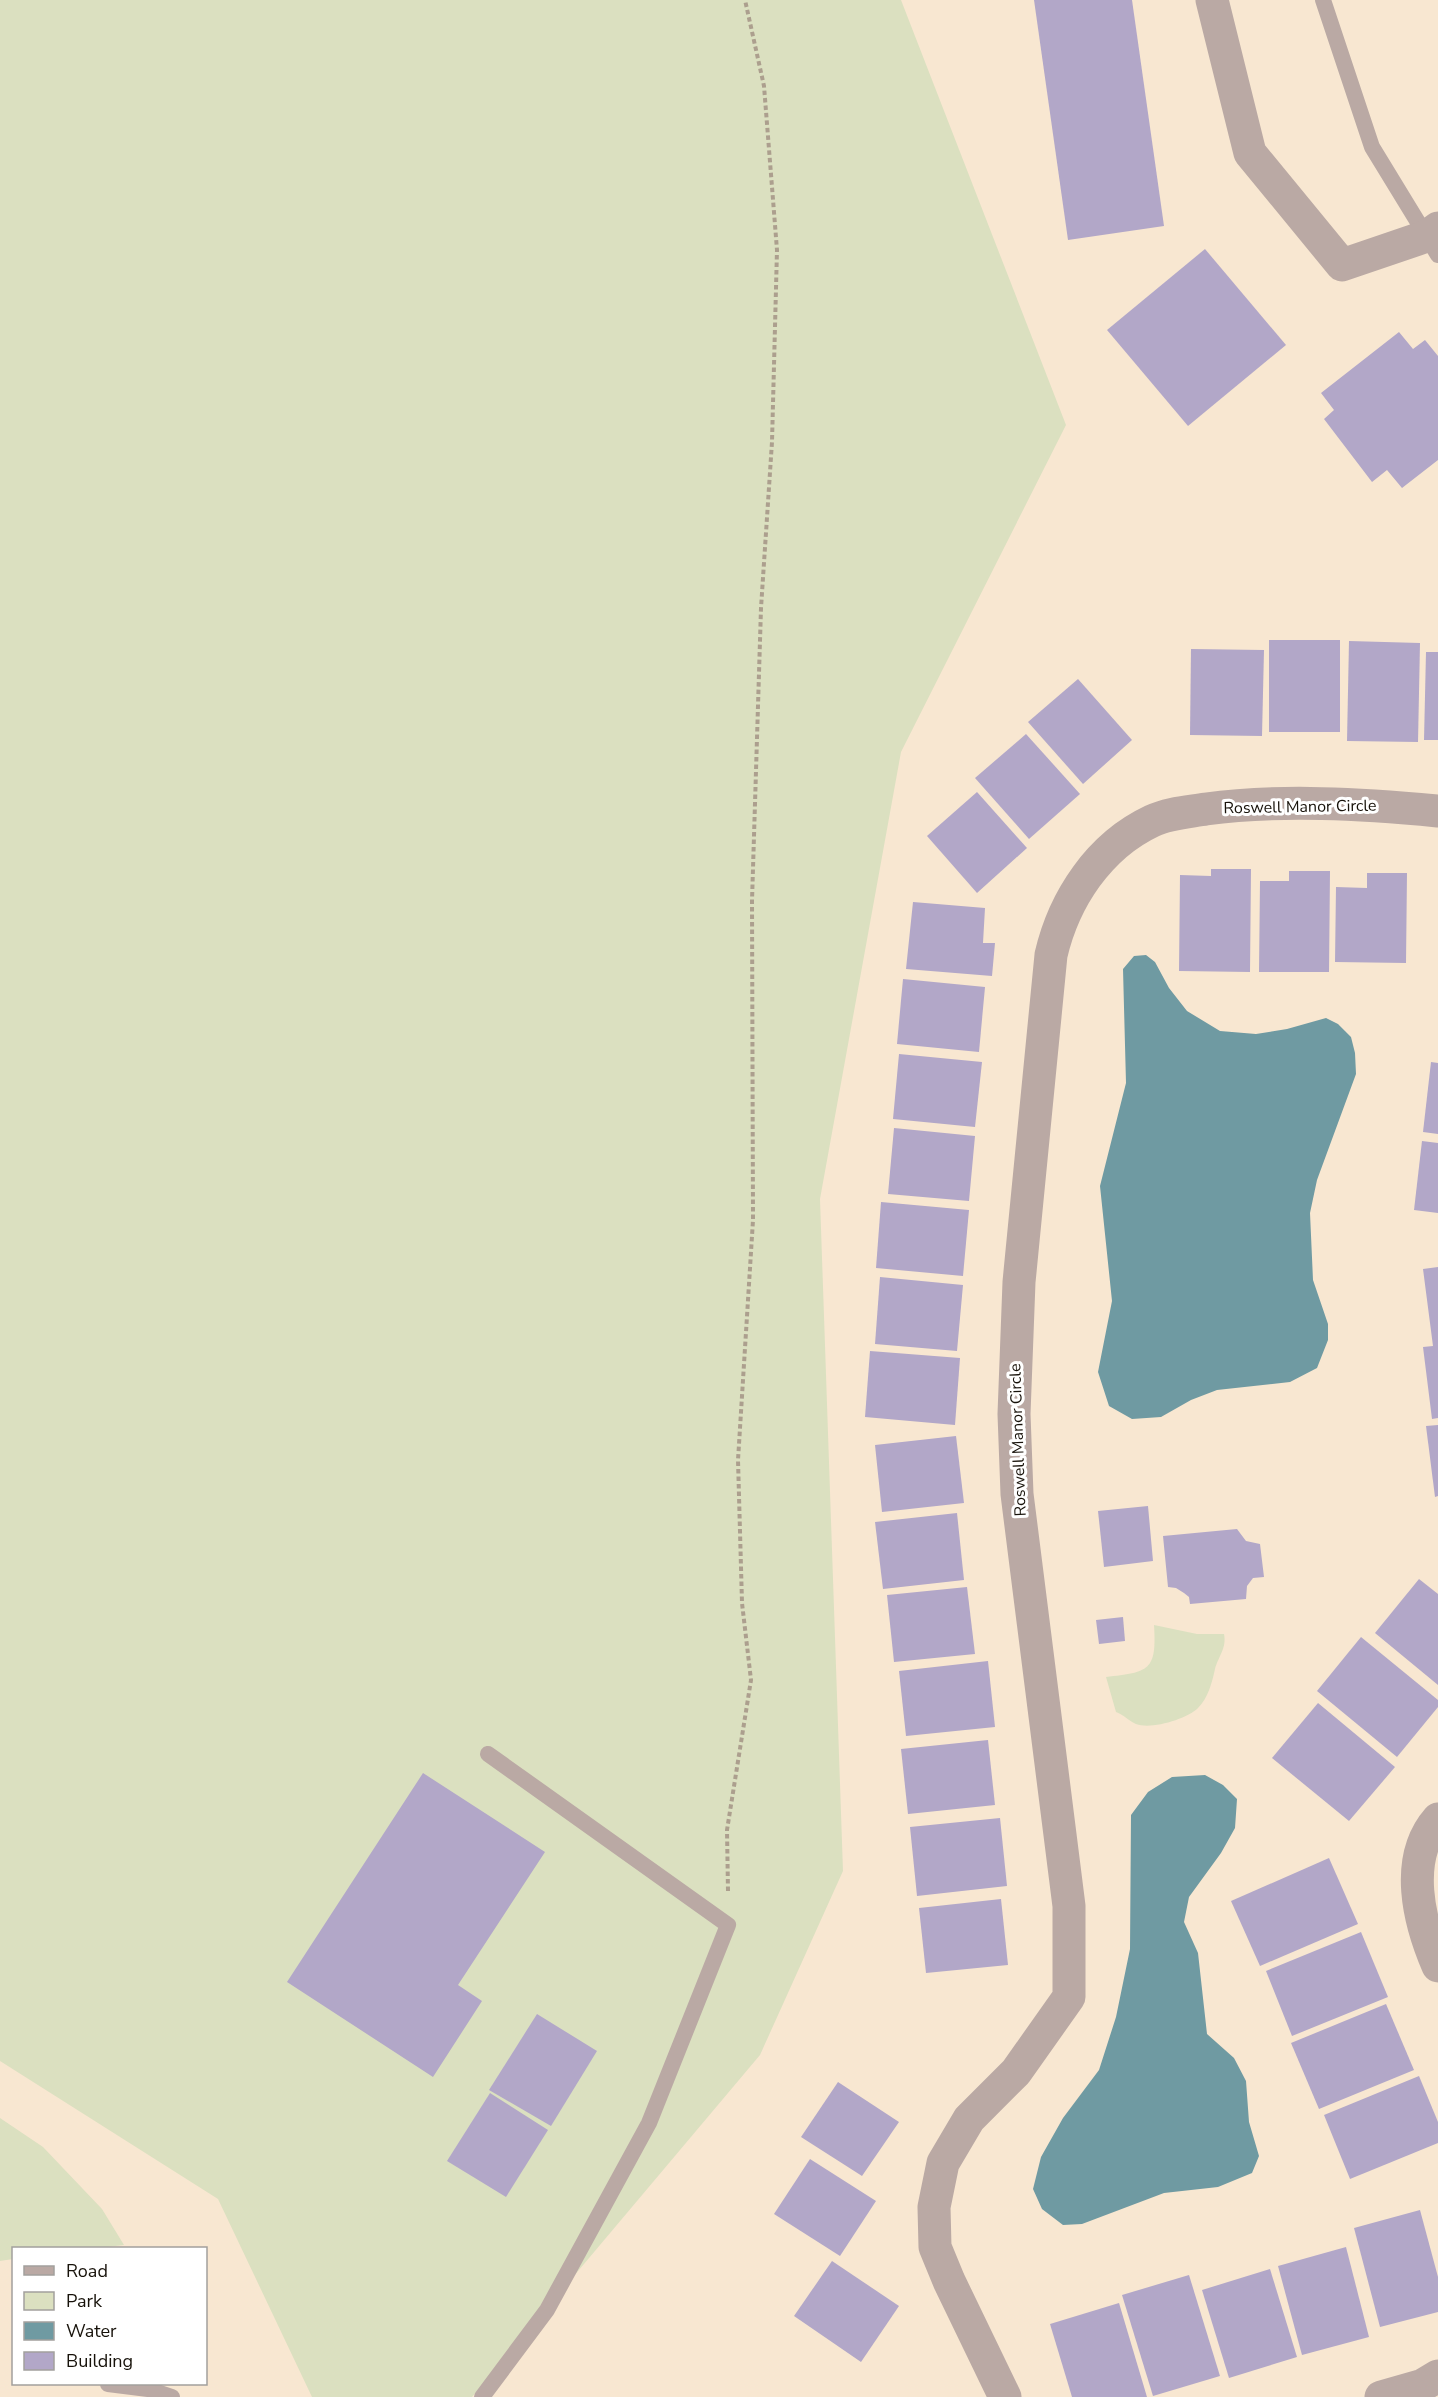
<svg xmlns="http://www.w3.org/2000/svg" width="1438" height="2397" font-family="'Nunito Sans',sans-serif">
<rect width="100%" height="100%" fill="#f8e7d1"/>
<!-- green -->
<g fill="#dbe0c0">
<path d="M0 0H901L1066 425 901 752 820 1199 843 1871 760 2055 472 2397H312L218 2199 0 2061Z"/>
<path d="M1154 1625 1197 1634H1224C1227 1648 1218 1657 1215 1669 1212 1683 1208 1698 1198 1708 1187 1719 1151 1730 1136 1724 1129 1721 1124 1715 1116 1712L1106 1677C1149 1672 1157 1671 1154 1625Z"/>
<path d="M0 2118 43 2147 102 2209 124 2245 99 2248H14L13 2259 0 2261Z"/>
</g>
<!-- water -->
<g fill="#6f9aa2">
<path d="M1146 955 1155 962 1169 988 1187 1011 1220 1031 1256 1034 1287 1029 1326 1018 1338 1024 1351 1037 1355 1053 1356 1074 1317 1180 1310 1213 1313 1280 1328 1324V1340L1317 1368 1290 1382 1217 1390 1191 1400 1161 1417 1132 1419 1109 1406 1098 1372 1112 1301 1100 1186 1126 1083 1123 969 1134 956Z"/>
<path d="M1205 1775 1223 1785 1237 1799 1235 1828 1221 1853 1189 1897 1184 1922 1198 1953 1207 2034 1234 2058 1246 2081 1249 2122 1259 2156 1252 2173 1218 2187 1164 2193 1082 2224 1063 2225 1042 2209 1033 2189 1041 2157 1063 2118 1099 2070 1116 2017 1130 1949 1131 1815 1148 1792 1172 1777Z"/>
</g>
<!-- building -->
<g fill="#b2a7c8">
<path d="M1034 0H1132L1164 226 1068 240Z"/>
<path d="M1205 249 1286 345 1188 426 1107 330Z"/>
<path d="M1399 332 1413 349 1425 340 1438 356V460L1402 488 1387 470 1372 482 1324 419 1334 410 1321 393Z"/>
<rect x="1269" y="640" width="71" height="92"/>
<path d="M1349 641 1420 643 1418 742 1347 741Z"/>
<path d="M1191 649 1264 650 1262 736 1190 735Z"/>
<path d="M1426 652H1438V740H1424Z"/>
<path d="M1078 679 1132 740 1083 784 1028 722Z"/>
<path d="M1026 734 1080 794 1029 839 975 778Z"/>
<path d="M977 792 1027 848 977 893 927 836Z"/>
<path d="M1211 869H1251L1250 972 1179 971 1180 875 1211 876Z"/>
<path d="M1289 871H1330L1329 972H1259L1260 881H1289Z"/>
<path d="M1367 873H1407L1406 963 1335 962 1336 887 1367 888Z"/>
<path d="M913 902 985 908 983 943H995L992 976 906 969Z"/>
<path d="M903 979 985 987 979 1052 897 1044Z"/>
<path d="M899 1054 982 1062 975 1127 893 1119Z"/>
<path d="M1431 1062 1438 1063V1134L1423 1132Z"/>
<path d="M894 1128 975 1136 969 1201 888 1194Z"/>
<path d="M1422 1141 1438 1143V1213L1414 1210Z"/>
<path d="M881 1202 969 1210 963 1276 876 1268Z"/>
<path d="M1438 1267V1418L1432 1419 1423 1347 1433 1346 1423 1269Z"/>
<path d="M880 1277 963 1285 957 1351 875 1344Z"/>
<path d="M870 1351 960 1358 955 1425 865 1417Z"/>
<path d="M1438 1425V1496L1435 1497 1426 1426Z"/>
<path d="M956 1436 964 1503 882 1512 875 1445Z"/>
<path d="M1148 1506 1153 1561 1104 1567 1098 1511Z"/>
<path d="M957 1513 964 1580 883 1589 875 1522Z"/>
<path d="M1237 1529 1246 1541 1260 1544 1264 1577 1253 1578 1247 1586 1246 1599 1190 1604 1189 1597 1184 1593 1176 1588 1168 1587 1163 1536Z"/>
<path d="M1419 1579 1438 1594V1685L1375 1633Z"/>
<path d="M967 1587 975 1654 894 1662 887 1595Z"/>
<path d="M1123 1617 1125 1641 1099 1644 1096 1620Z"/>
<path d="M1361 1637 1438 1700V1707L1397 1757 1317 1691Z"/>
<path d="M988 1661 995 1727 906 1736 899 1671Z"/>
<path d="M1318 1703 1395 1767 1349 1821 1272 1758Z"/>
<path d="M988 1740 995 1805 908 1814 901 1749Z"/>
<path d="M423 1773 545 1852 458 1985 482 2001 433 2077 287 1982Z"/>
<path d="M1000 1818 1007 1886 917 1896 910 1827Z"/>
<path d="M1329 1858 1358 1924 1260 1966 1231 1901Z"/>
<path d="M1001 1899 1008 1965 926 1973 919 1908Z"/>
<path d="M1361 1932 1388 1997 1292 2036 1266 1971Z"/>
<path d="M1386 2004 1414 2070 1319 2109 1291 2043Z"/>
<path d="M537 2014 597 2051 551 2126 489 2090Z"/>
<path d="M1419 2076 1438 2122V2143L1350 2179 1324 2115Z"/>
<path d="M838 2082 899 2122 862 2176 801 2137Z"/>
<path d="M490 2093 548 2130 506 2197 447 2161Z"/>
<path d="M810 2159 876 2201 840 2256 774 2214Z"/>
<path d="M1420 2210 1438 2277V2312L1380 2327 1354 2228Z"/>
<path d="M1346 2247 1369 2337 1302 2355 1278 2266Z"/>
<path d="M832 2261 899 2306 861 2362 794 2316Z"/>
<path d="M1270 2269 1297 2357 1229 2378 1202 2290Z"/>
<path d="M1189 2275 1220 2376 1153 2396 1122 2295Z"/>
<path d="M1119 2303 1147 2397H1072L1050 2324Z"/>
</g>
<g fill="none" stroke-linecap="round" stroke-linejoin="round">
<!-- path -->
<path stroke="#ac9f8e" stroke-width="4" stroke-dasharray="4.5 3" stroke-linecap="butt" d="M728 1891 727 1830 751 1680 742 1603 738 1460 753 1220 752 901 761 608 772 442 777 250 764 86 745 0"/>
<!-- service -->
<g stroke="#baa9a4" stroke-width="16">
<path d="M1323 0 1372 147 1438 255"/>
<path d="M108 2384 148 2389 172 2397"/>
<path d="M482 2397 547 2310 649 2123 728 1925 488 1754"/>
</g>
<!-- minor -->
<g stroke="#baa9a4" stroke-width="33">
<path d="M1212 0 1250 153 1342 265 1427 236 1438 228"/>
<path d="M1438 1819C1403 1859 1419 1922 1438 1966"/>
<path d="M1005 2397 949 2281 935 2247 934 2207 943 2163 969 2119 1016 2072 1069 1997V1906L1017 1494 1014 1414 1019 1282 1051 955C1064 899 1099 846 1152 821 1169 813 1188 812 1206 809 1280 799 1363 804 1438 811"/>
<path d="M1381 2397 1423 2385 1438 2376"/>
</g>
</g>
<g text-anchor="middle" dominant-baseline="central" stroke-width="6" stroke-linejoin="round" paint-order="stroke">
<!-- street labels -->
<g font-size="16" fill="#17120a" stroke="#fff">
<text transform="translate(1300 807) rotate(-1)">Roswell Manor Circle</text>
<text transform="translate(1018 1440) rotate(-92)">Roswell Manor Circle</text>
</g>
</g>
<!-- legend -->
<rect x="12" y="2247" width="195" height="138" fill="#ffffff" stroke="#a2a09d" stroke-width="1.5"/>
<rect x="24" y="2266" width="30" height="9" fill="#baa9a4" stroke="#a2a09d" stroke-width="1.5"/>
<text x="66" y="2277" font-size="18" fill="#17120a">Road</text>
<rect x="24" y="2292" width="30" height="18" fill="#dbe0c0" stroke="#a2a09d" stroke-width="1.5"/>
<text x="66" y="2307" font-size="18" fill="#17120a">Park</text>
<rect x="24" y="2322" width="30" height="18" fill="#6f9aa2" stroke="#a2a09d" stroke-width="1.5"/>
<text x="66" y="2337" font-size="18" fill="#17120a">Water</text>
<rect x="24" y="2352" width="30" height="18" fill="#b2a7c8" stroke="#a2a09d" stroke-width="1.5"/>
<text x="66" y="2367" font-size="18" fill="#17120a">Building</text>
</svg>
